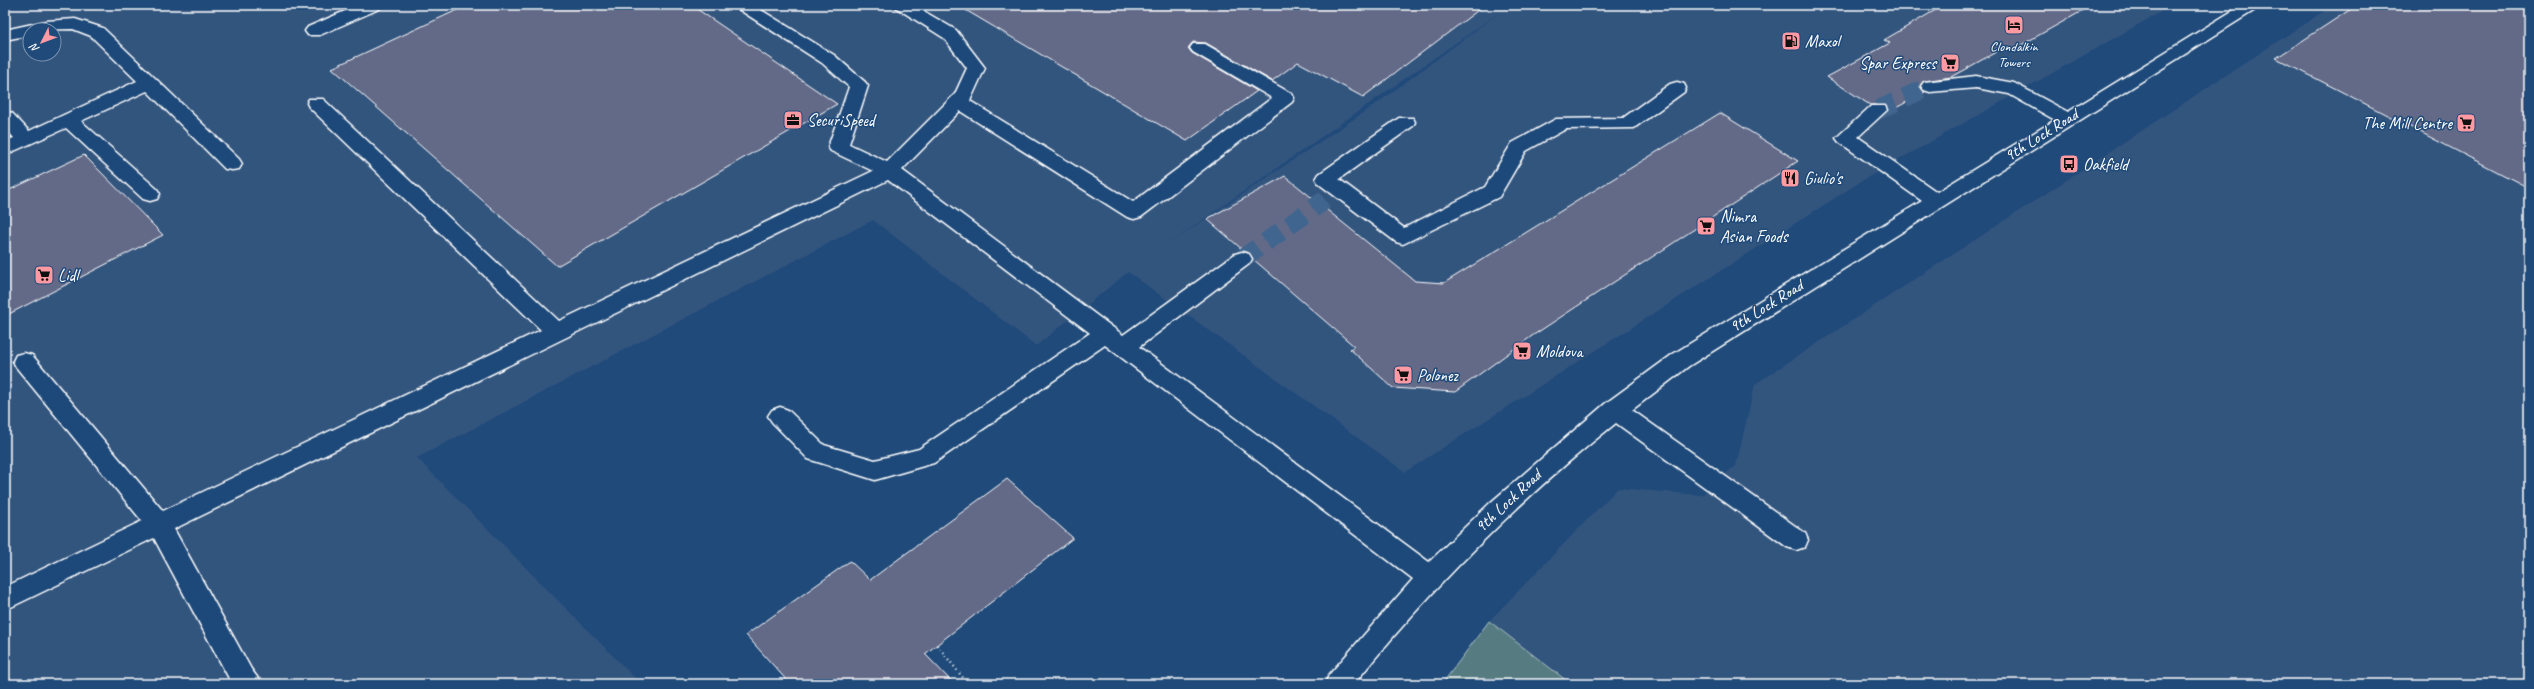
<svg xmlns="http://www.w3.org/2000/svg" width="2534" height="689" font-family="Caveat,sans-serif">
<rect width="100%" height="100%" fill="#1f4a7a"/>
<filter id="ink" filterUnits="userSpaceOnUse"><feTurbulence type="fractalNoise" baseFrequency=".025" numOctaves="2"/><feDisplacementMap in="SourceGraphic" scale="8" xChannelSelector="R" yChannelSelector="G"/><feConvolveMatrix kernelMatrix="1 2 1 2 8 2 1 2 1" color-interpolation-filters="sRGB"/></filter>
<g filter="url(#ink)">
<!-- built -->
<g fill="#33547e" fill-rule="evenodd">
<path d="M5 5H2173L1865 179 1405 472 1128 272 1036 346 873 220 417 458 641 684H5ZM1503 10 1376 104 1164 247ZM30 30H54V54H30Z"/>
<path d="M2333 5H2529V684H1571L1489 621 1618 488 1702 495 1736 465 1755 384Z"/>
</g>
<!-- green -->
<path fill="#567c82" stroke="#aabec0" d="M1489 621 1571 684H1442Z"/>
<!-- building -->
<g fill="#636a88" stroke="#fff">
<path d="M468 5H691L837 104 557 266 332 68Z"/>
<path d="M957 5H1485L1363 97 1298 62 1272 81 1206 43 1193 42 1188 48 1192 53 1257 91 1187 141Z"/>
<path d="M1935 5H2093L2014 49 2007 46 1951 77 1924 81 1920 86 1925 92 1885 114 1888 110 1886 105H1870L1827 77 1890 43 1884 40 1939 8Z"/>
<path d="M2357 5H2529V188L2276 58Z"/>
<path d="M1720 113 1798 161 1532 336 1455 392 1393 388 1350 349 1354 346 1253 259 1250 253 1244 251 1207 219 1285 176 1415 281 1444 283Z"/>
<path d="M84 155 163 235 5 316V192Z"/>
<path d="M1007 479 1073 538 925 654 954 684H790L746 635 850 561 870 580Z"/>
</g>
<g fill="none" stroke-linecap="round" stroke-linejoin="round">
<!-- minor-tunnel -->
<g stroke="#41658e" stroke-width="19" stroke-dasharray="19 10" stroke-linecap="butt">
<path d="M1878 110 1930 86"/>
<path d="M1242 259 1325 200"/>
</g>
<!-- minor casing -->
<g stroke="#fff" stroke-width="3">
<g id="minor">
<path d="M359 5H382L379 9 320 35H308L305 31 308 27Z"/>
<path d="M732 5H753L834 55 865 82 868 86 849 144 887 162 955 94 967 68 944 38 892 5H913L956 30 985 68 970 101 1133 202 1272 98 1193 52 1190 48 1193 44H1205L1292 94 1294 98 1292 102 1141 217 1134 219 1127 217 960 111 902 170 1123 335 1235 254 1242 252 1249 254 1252 259 1249 264 1139 347 1429 562 1490 503 1606 403 1673 354 1922 201 1839 142 1836 138 1871 106H1885L1887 110 1858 137 1937 192 2055 120 2009 94 1976 88 1930 92 1924 90 1921 86 1924 82 1976 76 2014 83 2068 112 2242 5H2263L1689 366 1632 410 1805 533 1808 540 1805 547 1796 550 1787 547 1616 423C1519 500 1432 587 1354 684H1325L1329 675 1413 579 1105 345 934 463 875 480 808 459 772 422 768 416 772 410 780 407 788 410 824 445 875 460 919 449 1090 333 888 180 174 529 251 669 262 684H232L154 538 5 610V587L142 521 16 367 13 361 16 355 24 353 32 355 163 511 541 330 309 107 307 103 309 99H323L559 321 873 171 831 151 828 147 849 87 822 63Z"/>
<path d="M75 19 103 28 239 159 242 164 239 169 232 170 225 169 147 91 81 121 157 189 160 194 157 199 150 201 143 199 66 128 5 155V141L14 138 5 128V111L12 113 29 131 137 81 91 36 73 29 30 30V35L5 40V30L46 21Z"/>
<path d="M1677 82 1684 84 1686 88 1684 92 1634 128 1566 129 1526 151 1499 197 1403 244 1396 242 1319 184 1316 179 1319 174 1399 118H1413L1415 122 1413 126 1339 179 1404 228 1485 187 1512 143 1556 119 1623 118 1670 84Z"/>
</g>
</g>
<!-- path -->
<path stroke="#fff" stroke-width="2.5" stroke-dasharray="1 3.5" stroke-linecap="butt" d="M937 645 968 684"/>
<!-- minor -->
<use href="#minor" fill="#1f4a7a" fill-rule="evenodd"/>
</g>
</g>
<!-- icons -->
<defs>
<g id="hotel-square" transform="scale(1)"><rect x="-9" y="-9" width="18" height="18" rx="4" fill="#ff9aa2" stroke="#1f4a7a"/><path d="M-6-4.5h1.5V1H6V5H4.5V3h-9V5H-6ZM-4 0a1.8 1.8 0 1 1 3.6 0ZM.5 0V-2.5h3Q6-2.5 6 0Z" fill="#111"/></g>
<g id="fuel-square" transform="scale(1)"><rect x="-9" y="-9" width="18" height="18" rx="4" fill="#ff9aa2" stroke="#1f4a7a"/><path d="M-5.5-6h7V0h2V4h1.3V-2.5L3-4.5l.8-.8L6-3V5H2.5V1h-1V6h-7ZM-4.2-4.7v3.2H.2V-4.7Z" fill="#111"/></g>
<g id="supermarket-square" transform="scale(1)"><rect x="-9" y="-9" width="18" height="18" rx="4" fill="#ff9aa2" stroke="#1f4a7a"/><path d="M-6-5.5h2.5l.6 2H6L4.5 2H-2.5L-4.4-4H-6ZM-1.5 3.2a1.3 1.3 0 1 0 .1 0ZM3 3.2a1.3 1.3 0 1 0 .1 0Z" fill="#111"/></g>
<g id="office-square" transform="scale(1)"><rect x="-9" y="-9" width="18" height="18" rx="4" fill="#ff9aa2" stroke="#1f4a7a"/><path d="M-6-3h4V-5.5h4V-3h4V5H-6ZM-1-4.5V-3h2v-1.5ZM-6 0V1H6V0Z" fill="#111"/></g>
<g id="bus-square" transform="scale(1)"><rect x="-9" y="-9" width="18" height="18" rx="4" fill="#ff9aa2" stroke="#1f4a7a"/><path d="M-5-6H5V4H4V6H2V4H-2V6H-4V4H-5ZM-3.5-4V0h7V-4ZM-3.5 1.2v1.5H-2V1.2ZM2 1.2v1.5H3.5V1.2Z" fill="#111"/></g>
<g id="restaurant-square" transform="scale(1)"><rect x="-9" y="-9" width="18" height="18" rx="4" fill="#ff9aa2" stroke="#1f4a7a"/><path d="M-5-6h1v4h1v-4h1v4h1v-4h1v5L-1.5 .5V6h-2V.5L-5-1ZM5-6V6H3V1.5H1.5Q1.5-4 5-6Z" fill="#111"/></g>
</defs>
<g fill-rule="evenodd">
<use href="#hotel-square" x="2014" y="25"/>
<use href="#fuel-square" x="1791" y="41"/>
<use href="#supermarket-square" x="1950" y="63"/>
<use href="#office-square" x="793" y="120"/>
<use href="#supermarket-square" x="2466" y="123"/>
<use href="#bus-square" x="2069" y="164"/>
<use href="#restaurant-square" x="1790" y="178"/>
<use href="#supermarket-square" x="1706" y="226"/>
<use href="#supermarket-square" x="44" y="275"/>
<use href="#supermarket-square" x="1522" y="351"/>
<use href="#supermarket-square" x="1403" y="375"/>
</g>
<g text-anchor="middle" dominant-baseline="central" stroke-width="3" stroke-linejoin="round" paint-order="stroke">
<!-- far-poi labels -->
<g font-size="14" fill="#fff" stroke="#1f4a7a">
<text x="2014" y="46">Clondalkin<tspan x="2014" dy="16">Towers</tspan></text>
</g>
<!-- poi labels -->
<g font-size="17" fill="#fff" stroke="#1f4a7a" text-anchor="start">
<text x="1805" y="41">Maxol</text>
<text x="1936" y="63" text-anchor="end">Spar Express</text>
<text x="807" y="120">SecuriSpeed</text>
<text x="2452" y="123" text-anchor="end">The Mill Centre</text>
<text x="2083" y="164">Oakfield</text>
<text x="1804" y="178">Giulio's</text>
<text x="1720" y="216">Nimra<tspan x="1720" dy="20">Asian Foods</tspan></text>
<text x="58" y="275">Lidl</text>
<text x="1536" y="351">Moldova</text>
<text x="1417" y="375">Polonez</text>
</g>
<!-- street labels -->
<g font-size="17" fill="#fff" stroke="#1f4a7a">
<text transform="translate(2041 135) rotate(-32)">9th Lock Road</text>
<text transform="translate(1766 306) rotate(-32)">9th Lock Road</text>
<text transform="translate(1508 501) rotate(-43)">9th Lock Road</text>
</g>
</g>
<!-- margin -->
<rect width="2534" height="689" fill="none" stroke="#1f4a7a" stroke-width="20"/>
<rect x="10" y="10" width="2514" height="669" fill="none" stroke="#fff" stroke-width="1.5" filter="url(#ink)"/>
<!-- north arrow -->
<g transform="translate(42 42) rotate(228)"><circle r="19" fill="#1f4a7a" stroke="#7992af"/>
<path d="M0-3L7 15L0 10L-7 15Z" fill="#ff9aa2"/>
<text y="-6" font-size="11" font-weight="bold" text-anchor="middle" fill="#ffffff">N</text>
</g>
</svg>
